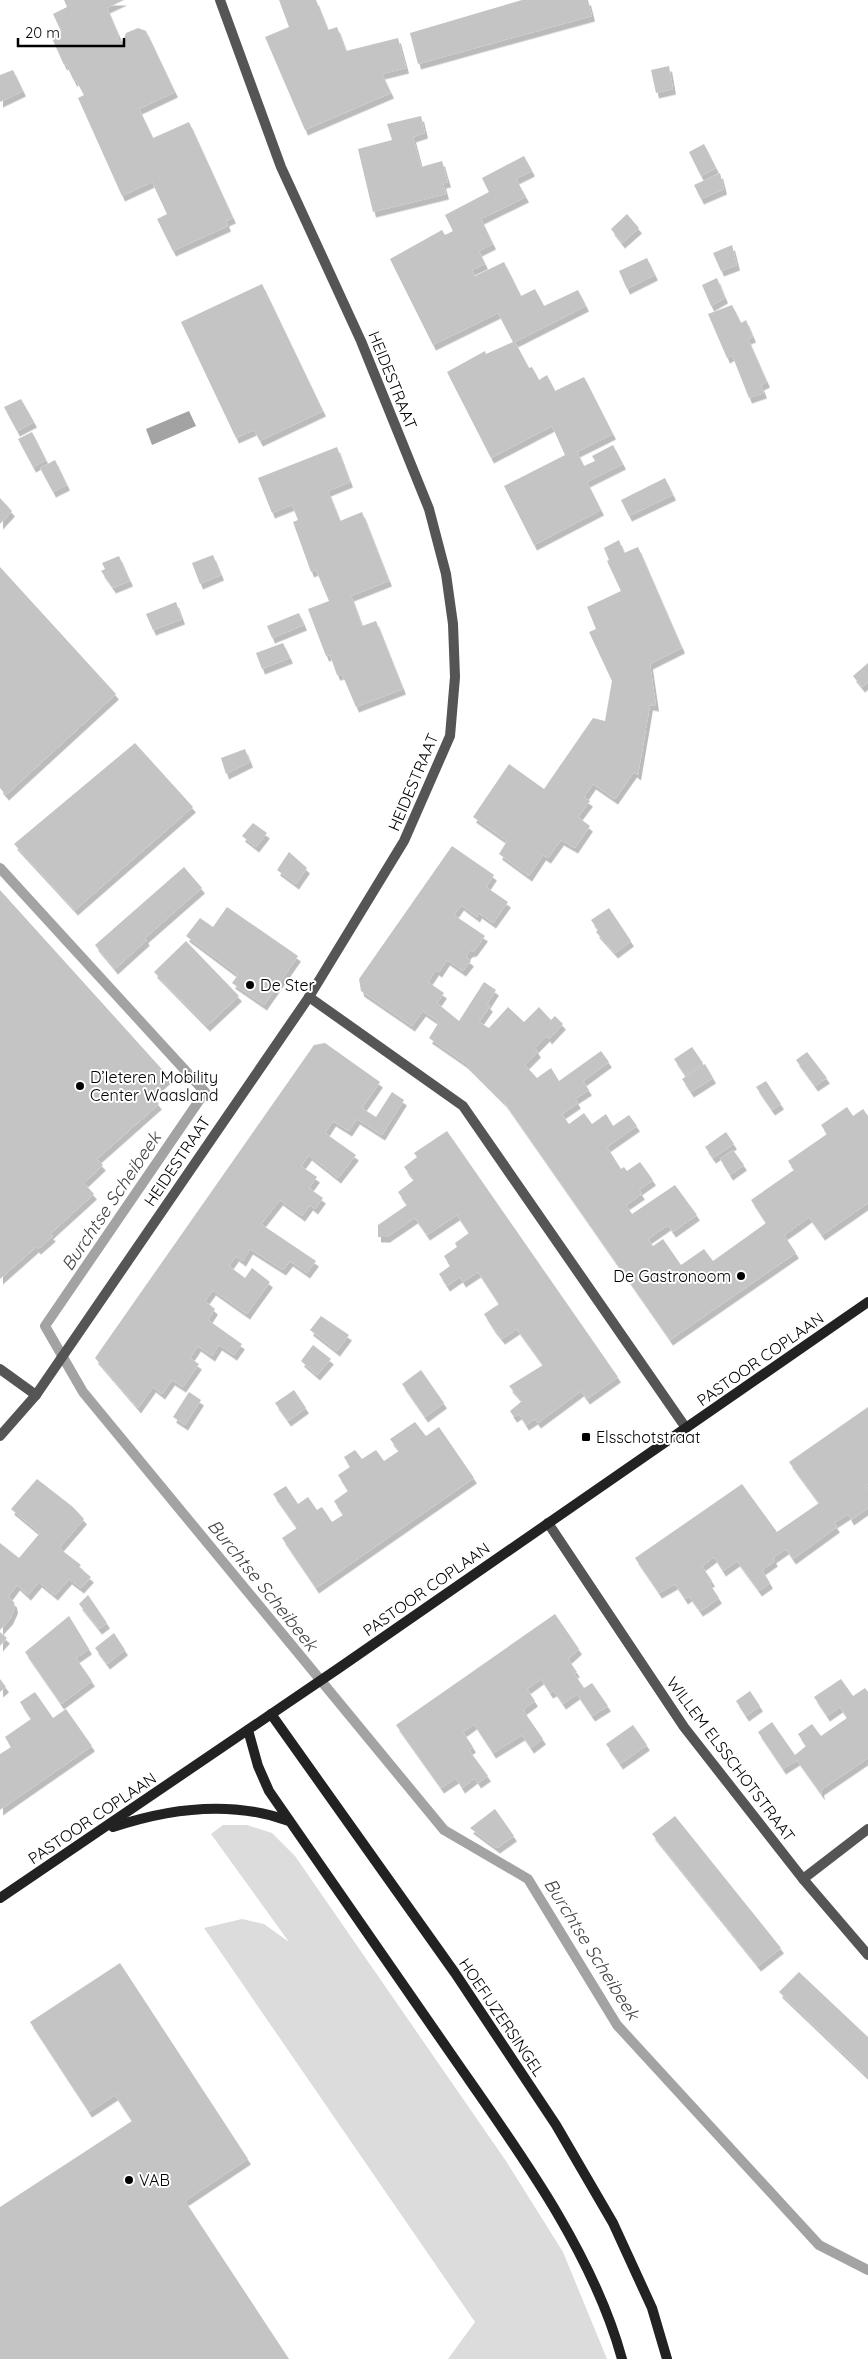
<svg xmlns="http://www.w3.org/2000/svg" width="868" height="2359" font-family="Quicksand,sans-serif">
<defs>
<filter id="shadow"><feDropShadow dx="3" dy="5.5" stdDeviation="0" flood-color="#0004"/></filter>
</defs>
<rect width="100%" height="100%" fill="#fff"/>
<!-- green -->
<path fill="#dcdcdc" d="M223 1825H247L272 1833 295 1856 506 2161 563 2252 607 2359H448L475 2322 204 1928 242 1919 264 1924 289 1942 211 1834Z"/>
<!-- water -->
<path fill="#a3a3a3" d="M189 411 196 426 152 445 146 429Z"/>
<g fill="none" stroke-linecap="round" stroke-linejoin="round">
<!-- stream -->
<path stroke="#a3a3a3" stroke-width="10" d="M0 868 205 1092 45 1326 83 1392 444 1830 528 1879 617 2025 819 2245 868 2270"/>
</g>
<!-- building -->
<g fill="#c4c4c4" filter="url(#shadow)">
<path d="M64 0H124L107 8 119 36 117 40 123 41 126 33 138 28 146 31 175 92 139 109 153 138 189 122 233 218 226 221 228 226 173 251 157 219 167 214 152 182 122 196 78 98 84 95 76 80 74 81 66 64 64 65 51 36 61 31 53 14 67 7Z"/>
<path d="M279 0H316L328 30 337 27 346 51 398 38 406 68 382 74 391 93 305 130 265 37 289 27Z"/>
<path d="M522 0H588L592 16 418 64 410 33Z"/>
<path d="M669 66 673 89 656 93 651 70Z"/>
<path d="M13 70 23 91 0 102V75Z"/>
<path d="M421 116 425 133 413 137 421 167 442 161 448 182 443 183 446 194 373 212 358 149 392 140 387 124Z"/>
<path d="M704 144 716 168 701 176 689 152Z"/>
<path d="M524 156 532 171 516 179 526 197 481 219 493 244 479 251 485 264 472 270 475 276 504 262 521 296 535 289 544 306 578 290 586 306 515 342 529 368 532 367 539 380 547 375 555 391 584 377 613 434 577 452 584 466 595 461 592 456 613 445 623 464 587 482 601 510 534 545 504 486 565 455 552 426 491 458 447 372 485 351 486 354 513 342 498 313 433 345 390 259 442 230 445 235 453 231 445 215 489 192 482 178Z"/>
<path d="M720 173 724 189 701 199 694 185Z"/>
<path d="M627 214 639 228 622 243 611 229Z"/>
<path d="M732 245 737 265 721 271 713 253Z"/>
<path d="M647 258 655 275 627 289 619 271Z"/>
<path d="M717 278 725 298 711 306 702 285Z"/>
<path d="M262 284 323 411 260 441 254 430 236 438 181 322Z"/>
<path d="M732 305 741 323 746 320 753 337 748 339 767 382 761 385 764 393 749 398 732 355 727 358 708 314Z"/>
<path d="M21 399 34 422 17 431 4 407Z"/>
<path d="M32 432 46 460 33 467 18 439Z"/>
<path d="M337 447 350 482 328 491 340 521 362 512 389 581 351 596 362 626 376 621 403 689 356 707 342 674 337 675 330 655 326 656 308 609 329 601 316 570 311 572 293 522 298 520 292 505 272 513 258 478Z"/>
<path d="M55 460 67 485 53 492 40 468Z"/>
<path d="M665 478 673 495 629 516 621 500Z"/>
<path d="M0 498 12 511 0 524Z"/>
<path d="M619 540 624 553 638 547 682 648 650 664 656 706 650 705 638 775 634 772 615 799 593 784 584 797 590 801 578 817 590 826 575 848 561 840 548 858 543 855 529 876 499 854 507 841 473 817 509 764 544 789 593 718 605 721 612 681 589 632 596 629 587 607 621 591 607 561 609 560 604 548Z"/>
<path d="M213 555 221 575 200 584 192 563Z"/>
<path d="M119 556 130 581 113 588 101 571 105 569 102 563Z"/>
<path d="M0 567 116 694 6 795 0 788Z"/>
<path d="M176 602 182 619 153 630 146 614Z"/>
<path d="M299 613 304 625 272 638 267 626Z"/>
<path d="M283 643 290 658 262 669 256 653Z"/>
<path d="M868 663V682L862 687 853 676Z"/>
<path d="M135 743 193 807 75 910 14 844Z"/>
<path d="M245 749 250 762 226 774 221 758Z"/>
<path d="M253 823 267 833 256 847 242 836Z"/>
<path d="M452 846 494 875 486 887 508 902 493 923 479 913 477 917 461 905 454 915 485 936 474 951 469 952 466 957 471 961 463 971 447 960 439 972 436 970 428 982 444 993 437 1003 459 1021 484 982 496 990 487 1004 490 1006 479 1022 489 1028 508 1007 524 1022 539 1007 551 1020 555 1016 563 1024 549 1039 547 1036 535 1048 538 1052 525 1065 537 1078 551 1068 559 1081 601 1051 609 1062 583 1081 589 1090 575 1099 578 1103 562 1114 569 1124 584 1113 592 1124 606 1114 613 1126 629 1115 637 1126 607 1147 621 1169 624 1167 627 1171 640 1162 653 1180 639 1190 642 1194 626 1205 632 1214 675 1185 697 1215 673 1232 668 1225 648 1239 653 1246 663 1239 681 1265 704 1249 713 1261 766 1223 751 1200 794 1170 788 1161 827 1134 821 1125 847 1107 853 1116 863 1109 868 1116V1203L822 1235 809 1217 797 1226 784 1235 796 1253 670 1340 504 1102 465 1063 429 1038 439 1022 423 1011 412 1026 361 991 359 979Z"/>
<path d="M289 852 307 868 296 884 277 870Z"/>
<path d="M184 867 202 888 145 938 147 940 115 969 95 945Z"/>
<path d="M0 890 169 1077 150 1094 159 1104 97 1159 103 1165 84 1183 94 1194 50 1234 53 1236 38 1249 36 1247 0 1279Z"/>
<path d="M227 907 298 956 264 1005 232 983 238 975 186 936 200 918 213 927Z"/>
<path d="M609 908 631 941 615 953 596 932 598 930 591 920Z"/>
<path d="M186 941 239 996 207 1026 154 972Z"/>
<path d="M325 1043 380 1082 362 1108 376 1117 392 1092 404 1100 382 1135 357 1119 349 1131 333 1121 325 1133 356 1155 338 1178 309 1155 301 1166 317 1177 309 1188 323 1198 315 1209 310 1205 302 1216 280 1200 261 1224 316 1261 307 1273 290 1261 283 1270 250 1249 243 1261 236 1256 229 1266 245 1278 252 1268 270 1282 247 1314 213 1290 205 1301 215 1309 208 1320 242 1344 234 1355 219 1345 212 1356 198 1346 190 1358 199 1364 183 1387 172 1380 162 1394 153 1387 138 1408 95 1358 314 1045Z"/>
<path d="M692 1047 703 1063 685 1075 674 1059Z"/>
<path d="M807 1052 827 1078 815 1086 796 1060Z"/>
<path d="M705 1064 713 1078 691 1092 682 1079Z"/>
<path d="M766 1081 781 1104 772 1110 756 1087Z"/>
<path d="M447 1131 618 1377 587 1399 581 1391 538 1423 535 1419 526 1425 519 1414 514 1417 510 1411 522 1401 509 1386 543 1365 517 1329 502 1339 493 1328 484 1314 499 1304 478 1272 463 1282 460 1277 447 1286 439 1274 450 1266 444 1256 457 1247 455 1243 469 1233 457 1215 427 1235 415 1218 387 1237H378V1225L407 1205 398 1192 414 1180 404 1167 417 1157 414 1153Z"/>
<path d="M726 1132 734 1144 713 1158 705 1147Z"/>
<path d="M733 1150 744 1165 730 1175 720 1159Z"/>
<path d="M321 1316 349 1335 337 1351 310 1330Z"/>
<path d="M313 1345 331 1359 317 1375 301 1361Z"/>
<path d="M421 1370 444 1403 425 1417 402 1384Z"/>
<path d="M294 1390 306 1408 288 1421 275 1403Z"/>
<path d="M189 1392 201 1400 185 1425 173 1417Z"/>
<path d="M868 1407V1484L866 1485 868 1489V1508L851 1520 848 1514 834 1523 837 1527 793 1559 786 1549 773 1558 775 1561 762 1570 770 1583 759 1591 737 1561 723 1571 714 1557 702 1566 712 1581 709 1583 719 1598 708 1606 700 1611 689 1596 685 1599 675 1584 659 1593 635 1558 742 1484 777 1532 819 1503 789 1462Z"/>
<path d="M415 1422 426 1436 439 1427 474 1478 316 1588 282 1538 297 1528 273 1494 286 1486 298 1504 308 1497 317 1510 322 1507 332 1522 343 1515 334 1501 348 1491 338 1475 350 1467 344 1457 355 1450 362 1459 376 1450 384 1461 399 1451 390 1439Z"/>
<path d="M37 1479 73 1507 84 1519 59 1548 81 1565 79 1567 91 1577 81 1588 69 1579 55 1595 39 1582 28 1595 17 1585 8 1597 14 1602 15 1608 10 1619 0 1630V1543L19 1558 40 1533 11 1509Z"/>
<path d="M88 1595 107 1623 99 1629 79 1604Z"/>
<path d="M555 1614 579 1649 568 1659 577 1672 574 1673 584 1688 592 1683 608 1706 592 1716 577 1694 563 1704 554 1691 550 1693 541 1679 527 1689 535 1701 523 1710 543 1739 531 1748 522 1735 493 1753 474 1724 463 1732 473 1747 469 1750 488 1776 478 1783 475 1778 462 1788 456 1778 441 1788 396 1725Z"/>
<path d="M69 1616 89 1649 76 1658 92 1681 61 1704 25 1652Z"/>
<path d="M0 1632 7 1638 0 1646Z"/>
<path d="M114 1633 125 1650 107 1664 95 1648Z"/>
<path d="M0 1679 6 1687 0 1692Z"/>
<path d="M841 1679 853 1696 865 1688 868 1692V1758L821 1790 822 1795 797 1760 783 1769 758 1732 772 1722 795 1755 806 1746 798 1734 812 1724 821 1736 847 1718 840 1707 827 1716 814 1697Z"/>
<path d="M750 1691 760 1706 746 1716 736 1701Z"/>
<path d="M35 1692 53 1718 66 1709 92 1746 0 1810V1754L11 1747 5 1737 31 1719 20 1702Z"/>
<path d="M633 1725 647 1745 620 1764 606 1744Z"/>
<path d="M495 1809 514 1836 497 1848 470 1828Z"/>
<path d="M675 1816 781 1948 758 1966 652 1834Z"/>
<path d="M120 1963 248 2159 185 2201 289 2359H0V2207L132 2121 115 2095 89 2112 30 2022Z"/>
<path d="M799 1972 868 2037V2077L779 1992Z"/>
</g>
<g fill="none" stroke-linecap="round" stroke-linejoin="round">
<!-- street -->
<g stroke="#555" stroke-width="10">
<path d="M309 997 463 1106 686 1428"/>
<path d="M0 1369 36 1395"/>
<path d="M0 1436 36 1395 309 997 404 841 450 736 455 677 453 624 446 574 429 509 361 341 281 167 220 0"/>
<path d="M548 1523 684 1727 803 1879 868 1955"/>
<path d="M803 1879 868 1829"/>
</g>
<!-- secondary -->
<g stroke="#222" stroke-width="10">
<path d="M271 1714 455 1973 556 2125 613 2223 652 2308 667 2359"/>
<path d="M248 1730 258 1766 269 1791C332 1882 395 1973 458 2064 520 2153 593 2253 622 2359"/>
<path d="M113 1827C170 1808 231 1800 289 1821"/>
<path d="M0 1898 339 1668 868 1302"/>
</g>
</g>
<!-- markers -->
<g fill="#000" stroke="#fff" stroke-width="2">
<circle cx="250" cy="985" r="5"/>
<circle cx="80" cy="1086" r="5"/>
<circle cx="741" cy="1276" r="5"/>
<rect x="581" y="1432" width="10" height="10" rx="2.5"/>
<circle cx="129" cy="2180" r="5"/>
</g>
<g text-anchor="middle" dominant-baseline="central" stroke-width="4" stroke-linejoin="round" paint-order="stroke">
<!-- street labels -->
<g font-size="16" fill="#000" stroke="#fff">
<text transform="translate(393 380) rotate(68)">HEIDESTRAAT</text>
<text transform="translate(413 782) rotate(-67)">HEIDESTRAAT</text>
<text transform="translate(177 1161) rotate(-56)">HEIDESTRAAT</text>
<text transform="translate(760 1359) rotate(-35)">PASTOOR COPLAAN</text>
<text transform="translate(426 1589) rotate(-35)">PASTOOR COPLAAN</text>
<text transform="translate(731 1759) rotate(53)">WILLEM ELSSCHOTSTRAAT</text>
<text transform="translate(92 1818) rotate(-34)">PASTOOR COPLAAN</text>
<text transform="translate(502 2017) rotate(56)">HOEFIJZERSINGEL</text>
</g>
<!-- poi labels -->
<g font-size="16" fill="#000" stroke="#fff" text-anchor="start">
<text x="260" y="985">De Ster</text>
<text x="90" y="1077">D’Ieteren Mobility<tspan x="90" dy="18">Center Waasland</tspan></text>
<text x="731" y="1276" text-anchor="end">De Gastronoom</text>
<text x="596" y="1437">Elsschotstraat</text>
<text x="139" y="2180">VAB</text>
</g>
<!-- water labels -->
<g font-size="18" font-style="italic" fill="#444" stroke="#fff">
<text transform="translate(111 1201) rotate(-56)">Burchtse Scheibeek</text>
<text transform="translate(263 1585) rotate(51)">Burchtse Scheibeek</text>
<text transform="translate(592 1949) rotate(58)">Burchtse Scheibeek</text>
</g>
</g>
<!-- scale -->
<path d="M18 38v8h106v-8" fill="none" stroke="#000000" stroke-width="2.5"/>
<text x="25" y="38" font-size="15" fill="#000000" stroke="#ffffff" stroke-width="4" paint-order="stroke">20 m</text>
</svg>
